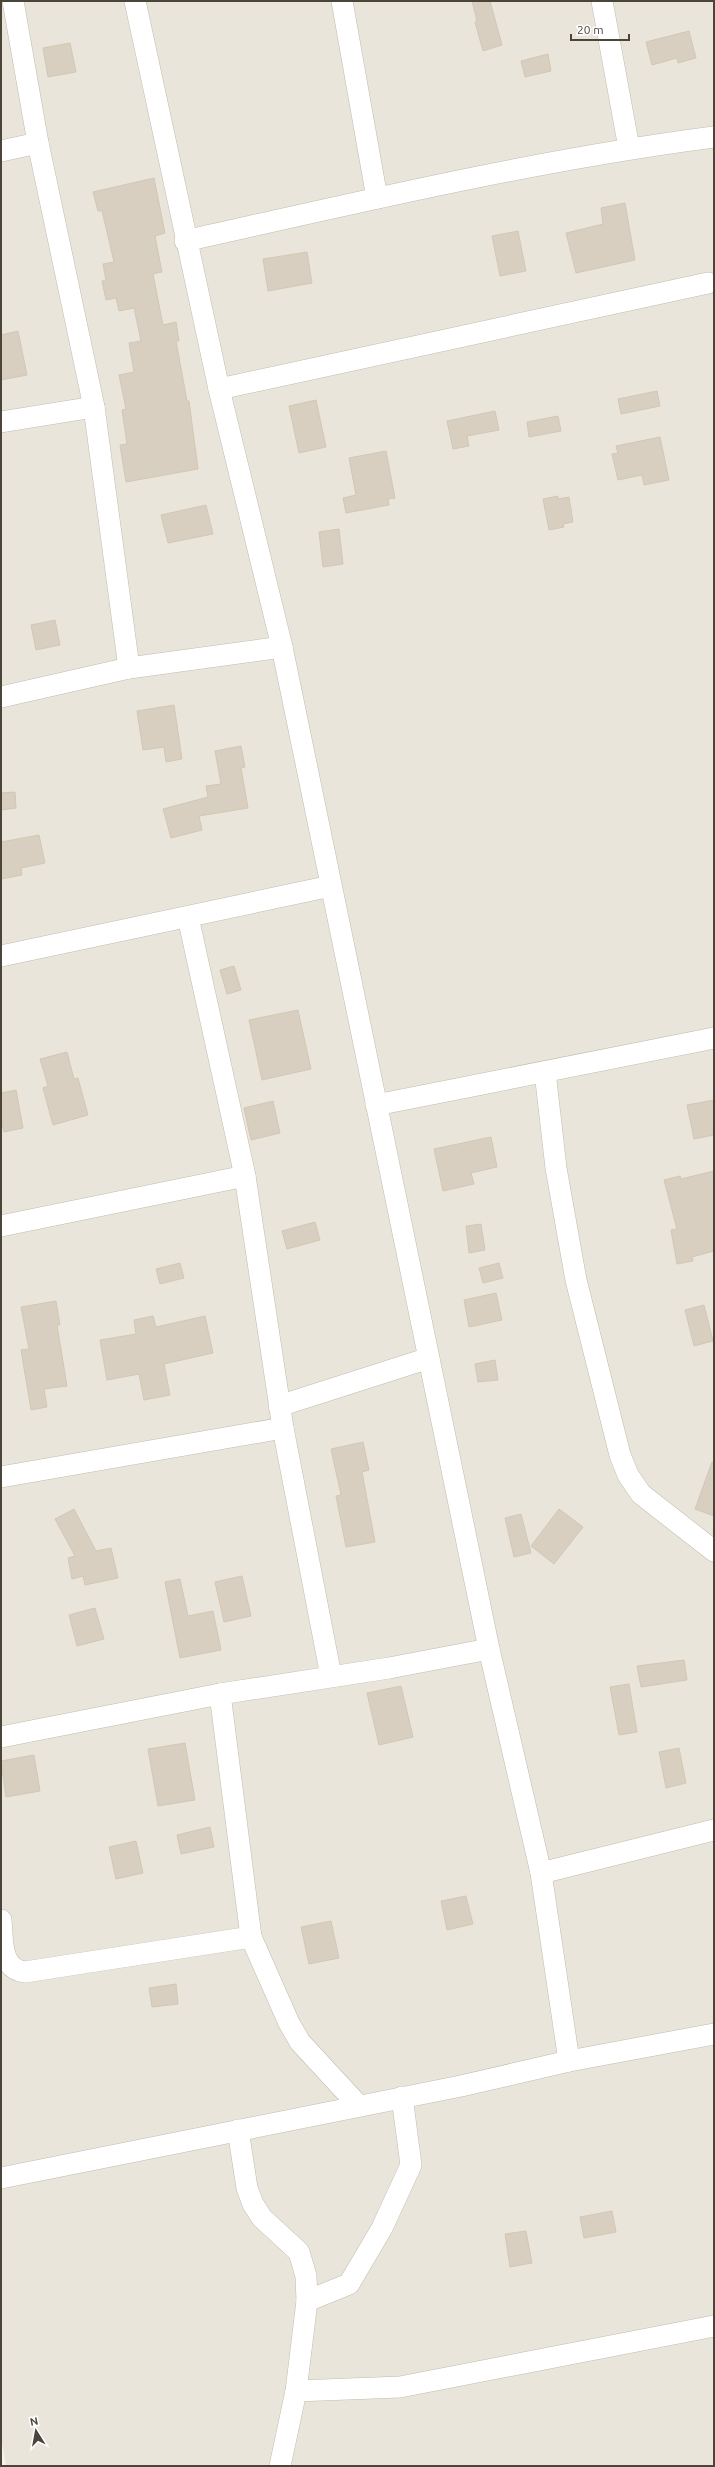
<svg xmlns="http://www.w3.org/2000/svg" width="715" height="2467" font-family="Ubuntu,sans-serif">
<rect width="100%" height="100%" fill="#f6f3ec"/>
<!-- residential -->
<path fill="#eae5da" d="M1 1H714V2466H6L1 2437Z"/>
<!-- building -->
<g fill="#d8cfc1" stroke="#d3c7b4">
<path d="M472 1H490L502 45 483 51 475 22 477 21Z"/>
<path d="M689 31 696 58 678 63 677 58 652 65 646 42Z"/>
<path d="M70 43 76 72 48 77 43 48Z"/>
<path d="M548 54 551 71 525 77 521 61Z"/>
<path d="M154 178 165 233 155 236 162 272 153 274 163 325 176 322 179 341H176L187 401H189L198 469 126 482 120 445 127 444 122 410 126 409 119 375 134 372 129 343 141 341 134 308 119 311 116 298 106 300 102 281 106 280 103 264 114 262 102 211H98L93 192Z"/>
<path d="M625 203 635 260 576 273 566 233 603 224 601 208Z"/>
<path d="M518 231 526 271 500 276 492 236Z"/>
<path d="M307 252 312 283 268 291 263 259Z"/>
<path d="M18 331 27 375 1 380V335Z"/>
<path d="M657 391 660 406 621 414 618 399Z"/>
<path d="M316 400 326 447 299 453 289 406Z"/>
<path d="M495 411 499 430 467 436 469 446 453 449 447 421Z"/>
<path d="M558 416 561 431 529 437 527 422Z"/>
<path d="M660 437 669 480 644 485 642 475 618 480 612 454 618 453 616 446Z"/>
<path d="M386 451 395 498 388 499 389 505 346 513 343 498 356 495 349 458Z"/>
<path d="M558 496V499L569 497 573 522 563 524 564 527 549 530 543 499Z"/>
<path d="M206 505 213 534 168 543 161 515Z"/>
<path d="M339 529 343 564 323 567 319 532Z"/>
<path d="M55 620 60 645 36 650 31 625Z"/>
<path d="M174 705 182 759 166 762 164 747 143 750 137 711Z"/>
<path d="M241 746 245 767 241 768 248 808 199 816 202 830 171 838 163 809 208 797 206 786 221 784 215 751Z"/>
<path d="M15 792 16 808 1 810V793Z"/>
<path d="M39 835 45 863 21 868 22 875 1 879V842Z"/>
<path d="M234 966 241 990 227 994 220 970Z"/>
<path d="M298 1010 311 1069 262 1080 249 1020Z"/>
<path d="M67 1052 74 1079 78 1078 88 1115 53 1125 43 1088 48 1086 40 1059Z"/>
<path d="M16 1090 23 1128 4 1132 1 1118V1093Z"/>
<path d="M714 1100V1135L694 1139 687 1105Z"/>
<path d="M273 1101 280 1133 251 1140 244 1108Z"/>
<path d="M491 1137 497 1167 471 1173 474 1184 443 1191 434 1149Z"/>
<path d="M714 1171V1251L692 1257 693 1261 677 1264 671 1230 677 1229 664 1180 680 1176 681 1179Z"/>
<path d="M315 1222 320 1240 287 1249 282 1231Z"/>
<path d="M481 1224 485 1250 469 1253 466 1226Z"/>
<path d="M180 1263 184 1278 160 1284 156 1269Z"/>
<path d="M499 1263 503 1278 483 1283 479 1268Z"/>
<path d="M496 1293 502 1320 469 1327 464 1300Z"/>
<path d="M56 1301 60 1325H57L67 1386 44 1389 47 1407 31 1410 21 1350 29 1349 21 1307Z"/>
<path d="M704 1305 713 1341 694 1346 685 1310Z"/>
<path d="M153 1316 156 1327 205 1316 213 1353 164 1364 170 1395 144 1400 139 1374 107 1380 100 1340 136 1334 134 1320Z"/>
<path d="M495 1360 498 1380 478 1382 475 1364Z"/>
<path d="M363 1442 369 1470 362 1472 375 1542 346 1547 336 1496 341 1495 331 1449Z"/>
<path d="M712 1462 714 1463V1516L695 1509Z"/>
<path d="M74 1509 96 1551 111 1548 118 1578 85 1585 83 1576 72 1579 68 1558 75 1556 55 1519Z"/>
<path d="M559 1509 583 1527 554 1564 531 1546Z"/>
<path d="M521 1514 531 1553 514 1557 505 1518Z"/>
<path d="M242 1576 251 1616 224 1622 215 1582Z"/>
<path d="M180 1579 188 1616 213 1611 221 1650 180 1658 165 1582Z"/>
<path d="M95 1608 104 1639 77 1646 69 1615Z"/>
<path d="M684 1660 687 1680 641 1687 637 1666Z"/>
<path d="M629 1684 637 1732 619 1735 610 1687Z"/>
<path d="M401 1686 413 1737 379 1745 367 1693Z"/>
<path d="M185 1743 195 1800 158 1806 148 1749Z"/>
<path d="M679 1748 686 1783 666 1788 659 1752Z"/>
<path d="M34 1755 40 1791 6 1797 1 1761Z"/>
<path d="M210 1827 214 1847 181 1854 177 1835Z"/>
<path d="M136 1841 143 1873 116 1879 109 1847Z"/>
<path d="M466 1896 473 1924 447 1930 441 1901Z"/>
<path d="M331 1921 339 1958 309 1964 301 1927Z"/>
<path d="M176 1984 178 2004 152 2007 149 1988Z"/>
<path d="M612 2211 616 2232 584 2238 580 2217Z"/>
<path d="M526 2231 532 2263 510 2267 505 2234Z"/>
</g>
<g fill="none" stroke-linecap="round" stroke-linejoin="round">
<!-- minor casing -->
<g stroke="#c2bbae" stroke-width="22">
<g id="minor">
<path d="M13 1 38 143 94 407 129 668"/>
<path d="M135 1 219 389 282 647 489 1649 541 1873 569 2061"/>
<path d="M342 1 377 198"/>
<path d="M602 1 629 148"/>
<path d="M1 151 38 143"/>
<path d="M185 241C360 202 536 160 714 137"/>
<path d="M219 389 708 283"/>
<path d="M1 422 94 407"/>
<path d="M1 697 129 668 282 647"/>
<path d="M188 917 245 1176 283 1428 331 1676"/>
<path d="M1 956 331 886"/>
<path d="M545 1072 556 1168 576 1280 620 1455 628 1475 641 1494 714 1551"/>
<path d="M376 1105 714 1038"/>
<path d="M1 1226 245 1176"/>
<path d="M279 1406 429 1358"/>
<path d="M1 1477 283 1428"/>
<path d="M220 1694 251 1937 289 2023 300 2042 359 2106"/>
<path d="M1 1737 220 1694 389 1668 489 1649"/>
<path d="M541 1873 714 1830"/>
<path d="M1 1920C3 1940 0 1969 25 1972L251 1937"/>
<path d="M238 2130 247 2188 253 2204 262 2218 299 2252 306 2276 307 2301 296 2391 280 2466"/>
<path d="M1 2178 461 2086 569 2061 714 2034"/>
<path d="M307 2301 349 2284 382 2228 411 2165 402 2097"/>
<path d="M296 2391 400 2387 714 2326"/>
</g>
</g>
<!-- minor -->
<use href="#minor" stroke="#fff" stroke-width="21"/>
</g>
<!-- border -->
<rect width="715" height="2467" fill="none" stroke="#4b4439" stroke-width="4"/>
<!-- north arrow -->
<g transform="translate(36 2431) rotate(349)" stroke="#ffffff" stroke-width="3" paint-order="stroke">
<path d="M0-3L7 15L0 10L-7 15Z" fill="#4b4439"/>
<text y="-6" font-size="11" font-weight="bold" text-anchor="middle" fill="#4b4439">N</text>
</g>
<!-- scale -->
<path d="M571 34v6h58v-6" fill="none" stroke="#4b4439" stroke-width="2"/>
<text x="577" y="34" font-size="12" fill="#4b4439" stroke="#ffffff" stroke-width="3" paint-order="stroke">20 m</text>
</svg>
